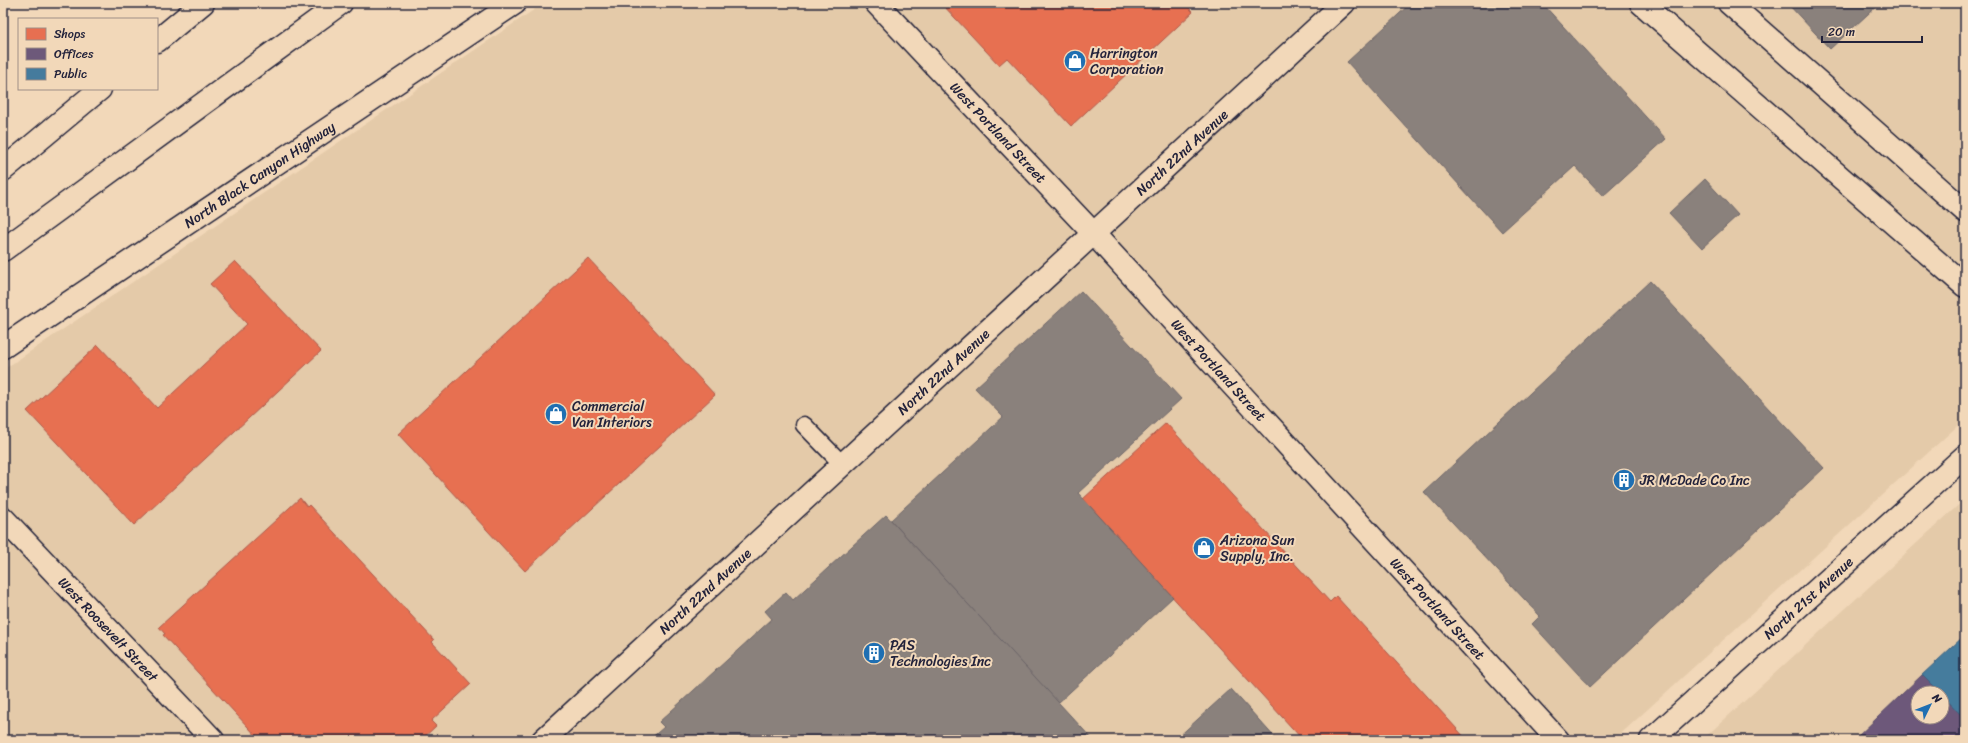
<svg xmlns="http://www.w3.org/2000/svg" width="1968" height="743" font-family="Sriracha,sans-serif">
<rect width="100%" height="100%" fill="#f2d8b9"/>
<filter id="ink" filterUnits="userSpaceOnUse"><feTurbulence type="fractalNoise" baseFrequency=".025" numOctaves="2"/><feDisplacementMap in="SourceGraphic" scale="8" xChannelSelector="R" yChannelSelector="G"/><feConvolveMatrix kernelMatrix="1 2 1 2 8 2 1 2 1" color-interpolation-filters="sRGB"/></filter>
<g filter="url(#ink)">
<!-- built -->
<g fill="#e4caa9" fill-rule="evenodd">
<path d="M544 3H1965V419L1614 740H3V370Z"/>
<path d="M1965 499V740H1702ZM1918 693H1942V717H1918Z"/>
</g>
<!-- shops -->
<g fill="#e76f51" stroke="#ac584a">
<path d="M941 3H1184L1193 12 1071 126 1007 58 999 65Z"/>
<path d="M588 258 715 395 525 571 398 434Z"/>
<path d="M235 261 321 351 134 525 27 411 98 345 157 408 247 324 210 284Z"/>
<path d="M1166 423 1330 602 1336 596 1467 740H1303L1083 499Z"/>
<path d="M300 498 307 507 309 505 434 640 432 642 471 684 431 721 436 726 421 740H260L163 635 165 634 159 627Z"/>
</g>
<!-- offices -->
<path fill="#6d597a" stroke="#564867" d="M1922 675 1940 693H1918V717H1942V695L1965 719V740H1854Z"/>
<!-- public -->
<path fill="#457b9d" stroke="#3a6080" d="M1965 635V719L1942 695V693H1940L1922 675Z"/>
<!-- industry -->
<g fill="#8a817c" stroke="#6b6468">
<path d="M1411 3H1542L1666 139 1603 196 1575 166 1502 232 1347 62Z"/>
<path d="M1787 3H1880L1830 49Z"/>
<path d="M1705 179 1738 215 1702 248 1669 213Z"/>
<path d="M1650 281 1824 468 1590 687 1532 624 1540 616 1424 492Z"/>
<path d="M1081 291 1181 399 1078 493 1173 597 1058 703 891 520 1003 417 975 388Z"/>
<path d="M886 515 1093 740H649L664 727 659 722 772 619 765 611 786 592 793 600Z"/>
<path d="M1231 689 1277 740H1175Z"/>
</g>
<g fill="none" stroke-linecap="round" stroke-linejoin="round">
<!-- service casing -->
<g stroke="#22223b" stroke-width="19">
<path id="service" d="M804 425 842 464"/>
</g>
<!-- minor casing -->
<g stroke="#22223b" stroke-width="25">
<g id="minor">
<path id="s1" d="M876 3 1093 233 1558 740"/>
<path id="s2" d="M3 518 213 740"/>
<path id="s3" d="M543 740 1344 3"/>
<path id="s4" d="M1651 740 1965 456"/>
</g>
</g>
<!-- secondary casing -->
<g stroke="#22223b" stroke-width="25">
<g id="secondary">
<path id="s5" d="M3 347 515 3"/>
</g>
</g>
<!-- motorway casing -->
<g stroke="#22223b" stroke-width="25">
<g id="motorway">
<path d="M1641 3 1965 286"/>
<path d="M1729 3 1965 211"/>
<path d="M157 41 203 3"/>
<path d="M3 170 100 89"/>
<path d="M3 250 341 3"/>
</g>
</g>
<!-- service -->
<use href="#service" stroke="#f2d8b9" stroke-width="16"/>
<!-- minor -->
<use href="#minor" stroke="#f2d8b9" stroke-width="22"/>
<!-- secondary -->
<use href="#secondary" stroke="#f2d8b9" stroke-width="22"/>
<!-- motorway -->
<use href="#motorway" stroke="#f2d8b9" stroke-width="22"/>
</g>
</g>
<!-- icons -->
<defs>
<g id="shop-disc" transform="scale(1.15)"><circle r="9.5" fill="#1f6fb2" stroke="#f2d8b9"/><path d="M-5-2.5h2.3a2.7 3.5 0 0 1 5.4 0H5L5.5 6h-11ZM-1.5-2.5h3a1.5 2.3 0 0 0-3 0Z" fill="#fff"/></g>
<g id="building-disc" transform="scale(1.15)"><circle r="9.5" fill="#1f6fb2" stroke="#f2d8b9"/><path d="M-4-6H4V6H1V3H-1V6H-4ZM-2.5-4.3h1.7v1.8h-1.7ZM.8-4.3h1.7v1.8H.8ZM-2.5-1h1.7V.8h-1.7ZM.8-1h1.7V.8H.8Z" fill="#fff"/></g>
</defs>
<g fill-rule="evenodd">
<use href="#shop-disc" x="1075" y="61"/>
<use href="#shop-disc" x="556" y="414"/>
<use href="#building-disc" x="1624" y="480"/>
<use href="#shop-disc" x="1204" y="548"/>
<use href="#building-disc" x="874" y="653"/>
</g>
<g text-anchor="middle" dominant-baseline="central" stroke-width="4" stroke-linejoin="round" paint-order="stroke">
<!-- poi labels -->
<g font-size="14" fill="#22223b" stroke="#f2d8b9" text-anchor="start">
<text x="1090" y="53">Harrington<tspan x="1090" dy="16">Corporation</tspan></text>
<text x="572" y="406">Commercial<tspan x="572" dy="16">Van Interiors</tspan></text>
<text x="1640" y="480">JR McDade Co Inc</text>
<text x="1220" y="540">Arizona Sun<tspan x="1220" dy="16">Supply, Inc.</tspan></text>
<text x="890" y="645">PAS<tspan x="890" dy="16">Technologies Inc</tspan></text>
</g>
<!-- street labels -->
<g font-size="14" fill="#22223b" stroke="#f2d8b9">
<text stroke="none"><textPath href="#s1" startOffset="178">West Portland Street</textPath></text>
<text stroke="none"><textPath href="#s3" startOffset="868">North 22nd Avenue</textPath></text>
<text stroke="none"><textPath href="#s5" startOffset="309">North Black Canyon Highway</textPath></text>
<text stroke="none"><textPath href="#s1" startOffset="502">West Portland Street</textPath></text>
<text stroke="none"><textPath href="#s3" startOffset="544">North 22nd Avenue</textPath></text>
<text stroke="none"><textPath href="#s3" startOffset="220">North 22nd Avenue</textPath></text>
<text stroke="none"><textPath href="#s4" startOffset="212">North 21st Avenue</textPath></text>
<text stroke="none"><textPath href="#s1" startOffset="826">West Portland Street</textPath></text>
<text stroke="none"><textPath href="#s2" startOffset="153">West Roosevelt Street</textPath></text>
</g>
</g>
<!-- margin -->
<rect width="1968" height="743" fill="none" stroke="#f2d8b9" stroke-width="16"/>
<rect x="8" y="8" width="1952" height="727" fill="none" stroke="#22223b" stroke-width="1.5" filter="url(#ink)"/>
<!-- legend -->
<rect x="18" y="18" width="140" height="72" fill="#f2d8b9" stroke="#9f8f87"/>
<rect x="26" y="28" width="20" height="12" fill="#e76f51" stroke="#9f8f87"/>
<text x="54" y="38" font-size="12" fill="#22223b">Shops</text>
<rect x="26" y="48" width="20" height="12" fill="#6d597a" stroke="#9f8f87"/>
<text x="54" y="58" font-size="12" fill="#22223b">Offices</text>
<rect x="26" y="68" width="20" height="12" fill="#457b9d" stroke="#9f8f87"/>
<text x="54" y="78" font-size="12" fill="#22223b">Public</text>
<!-- north arrow -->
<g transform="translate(1930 705) rotate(47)"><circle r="19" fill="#f2d8b9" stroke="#9f8f87"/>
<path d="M0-3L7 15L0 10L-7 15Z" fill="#1f6fb2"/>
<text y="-6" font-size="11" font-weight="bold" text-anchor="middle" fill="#22223b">N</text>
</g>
<!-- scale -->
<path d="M1822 36v6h100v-6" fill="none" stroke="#22223b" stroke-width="2"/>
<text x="1828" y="36" font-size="12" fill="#22223b" stroke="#f2d8b9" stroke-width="3" paint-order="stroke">20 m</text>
</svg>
